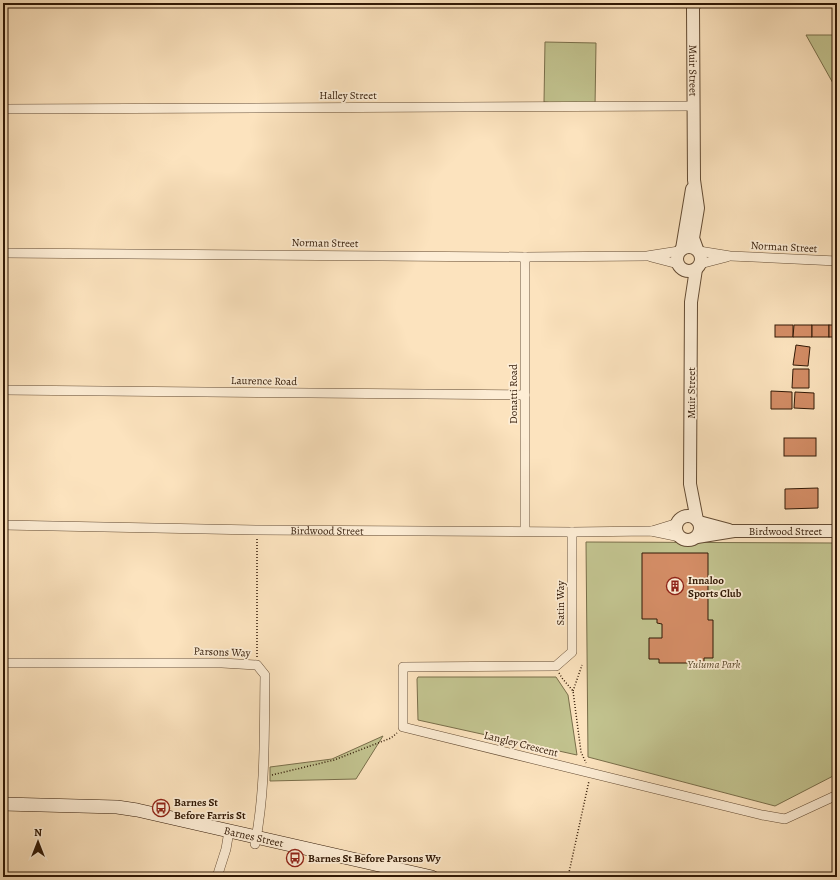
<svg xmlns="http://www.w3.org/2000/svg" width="840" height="880" font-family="Alegreya,serif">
<rect width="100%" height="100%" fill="#fce3be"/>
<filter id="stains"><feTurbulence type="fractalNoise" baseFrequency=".005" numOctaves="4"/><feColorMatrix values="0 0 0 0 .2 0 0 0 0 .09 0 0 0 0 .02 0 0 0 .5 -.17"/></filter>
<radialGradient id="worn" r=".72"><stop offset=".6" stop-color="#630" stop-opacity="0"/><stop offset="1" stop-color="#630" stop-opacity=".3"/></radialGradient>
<!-- green -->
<g fill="#c2c38f" stroke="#796e4a">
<path d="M806 35H837V85H834Z"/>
<path d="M545 42 596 43 595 107 544 102Z"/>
<path d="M586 542 837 543V774L775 806 588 757Z"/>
<path d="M418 677H556L568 695 577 755 418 720 417 679Z"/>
<path d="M383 736 356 779 270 781V767L332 759Z"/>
</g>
<!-- building -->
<g fill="#d48d66" stroke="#301805">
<rect x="775" y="325" width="18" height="12"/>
<path d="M794 325H812V337H793Z"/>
<rect x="812" y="325" width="17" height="12"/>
<rect x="829" y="325" width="8" height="12"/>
<path d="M796 345 810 347 808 366 793 365Z"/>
<path d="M793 369H809V388H792Z"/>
<path d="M771 391 792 392V409H771Z"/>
<path d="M795 392 814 393V409L794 408Z"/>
<rect x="784" y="438" width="32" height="18"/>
<path d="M818 488V508L785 509V489Z"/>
<path d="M642 553H708V620H713V658H704V663H659V659H649V638H662V624L657 623V619H642Z"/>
</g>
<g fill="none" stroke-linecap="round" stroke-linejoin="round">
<!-- minor casing -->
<g stroke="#634b33" stroke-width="10">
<g id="minor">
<path d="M3 109 694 106"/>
<path d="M699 251 730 256 837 261"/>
<path d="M3 253 525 257 647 256 679 251"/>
<path d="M651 257 678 264"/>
<path d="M700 264 727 257"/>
<path d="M3 390 525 395"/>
<path id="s1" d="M3 525 257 530 572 532 651 531 680 537"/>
<path d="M525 531V257"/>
<path d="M652 531 678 523"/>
<path d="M572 532V652L556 666 403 667V727L762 815 785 819 837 795"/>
<path d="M3 663H222L257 665 265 675C264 731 266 788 255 844"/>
<path d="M217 877 226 849 229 831"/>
</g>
</g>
<!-- tertiary casing -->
<g stroke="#634b33" stroke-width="14">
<g id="tertiary">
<path id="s2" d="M695 3 693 8 694 180 698 208 693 238 697 249"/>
<circle cx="689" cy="259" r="12"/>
<path d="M682 249 692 189"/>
<path d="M696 269 691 302 690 484 697 520"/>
<circle cx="688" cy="528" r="12"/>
<path d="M699 522 729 530"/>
<path id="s3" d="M697 537 734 531H837"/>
</g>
</g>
<!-- secondary casing -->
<g stroke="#301805" stroke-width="14">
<g id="secondary">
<path id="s4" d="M3 804 117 807 137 810 432 877"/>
</g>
</g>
<!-- path -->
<g stroke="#301805" stroke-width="1.5" stroke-dasharray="1 2" stroke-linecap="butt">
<path d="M3 148V149"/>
<path d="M257 539V657"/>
<path d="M559 673 562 678 573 691 581 752 586 763"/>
<path d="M573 691 582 665"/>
<path d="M272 775 334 760 391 738 397 733"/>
<path d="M481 877V876L485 877"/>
<path d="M568 877 589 781"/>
</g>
<!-- minor -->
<use href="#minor" stroke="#fdedd5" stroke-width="9"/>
<!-- tertiary -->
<use href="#tertiary" stroke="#fdedd5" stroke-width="12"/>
<!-- secondary -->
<use href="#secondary" stroke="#fdedd5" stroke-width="13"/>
</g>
<!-- icons -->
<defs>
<g id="building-ring" transform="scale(0.9)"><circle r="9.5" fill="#fdedd5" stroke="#8f2418" stroke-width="1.5"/><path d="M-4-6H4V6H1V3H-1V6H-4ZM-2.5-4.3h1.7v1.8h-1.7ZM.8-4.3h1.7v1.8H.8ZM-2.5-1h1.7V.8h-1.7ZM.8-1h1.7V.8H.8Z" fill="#8f2418"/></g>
<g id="bus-ring" transform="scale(0.9)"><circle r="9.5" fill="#fdedd5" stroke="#8f2418" stroke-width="1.5"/><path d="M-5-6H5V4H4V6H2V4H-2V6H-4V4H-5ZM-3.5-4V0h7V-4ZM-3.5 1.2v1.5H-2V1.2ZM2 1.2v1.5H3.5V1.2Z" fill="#8f2418"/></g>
</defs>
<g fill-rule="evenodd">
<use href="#building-ring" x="675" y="586"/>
<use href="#bus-ring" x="161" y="808"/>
<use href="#bus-ring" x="295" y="858"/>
</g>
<g text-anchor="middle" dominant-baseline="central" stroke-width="3.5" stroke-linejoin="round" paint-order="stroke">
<!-- street labels -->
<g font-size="11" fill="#301805" stroke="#fdedd5">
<text stroke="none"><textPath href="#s2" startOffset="68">Muir Street</textPath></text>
<text x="348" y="95">Halley Street</text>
<text transform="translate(325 243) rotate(1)">Norman Street</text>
<text transform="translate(784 247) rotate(3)">Norman Street</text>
<text transform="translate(264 381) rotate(1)">Laurence Road</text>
<text transform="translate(691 393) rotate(-90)">Muir Street</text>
<text transform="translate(513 394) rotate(-90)">Donatti Road</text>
<text stroke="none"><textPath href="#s1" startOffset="324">Birdwood Street</textPath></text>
<text stroke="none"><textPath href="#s3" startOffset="89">Birdwood Street</textPath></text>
<text transform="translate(560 603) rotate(-90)">Satin Way</text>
<text transform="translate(222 652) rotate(2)">Parsons Way</text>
<text transform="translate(521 744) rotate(14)">Langley Crescent</text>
<text stroke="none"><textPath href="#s4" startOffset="254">Barnes Street</textPath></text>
</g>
<!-- poi labels -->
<g font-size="11" font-weight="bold" fill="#301805" stroke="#fdedd5" text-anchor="start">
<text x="688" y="580">Innaloo<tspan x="688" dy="13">Sports Club</tspan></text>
<text x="174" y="802">Barnes St<tspan x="174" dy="13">Before Farris St</tspan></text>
<text x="308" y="858">Barnes St Before Parsons Wy</text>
</g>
<!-- park labels -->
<g font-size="11" font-style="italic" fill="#5c4b2e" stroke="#fdedd5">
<text x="714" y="664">Yuluma Park</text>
</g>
</g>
<!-- margin -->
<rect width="840" height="880" fill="none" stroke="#fce3be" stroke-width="16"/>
<rect x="4" y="4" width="832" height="872" fill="none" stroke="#301805" stroke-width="2"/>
<rect x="8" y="8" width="824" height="864" fill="none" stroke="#301805"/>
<!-- north arrow -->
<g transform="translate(38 842)" stroke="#fdedd5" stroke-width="3" paint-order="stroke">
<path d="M0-3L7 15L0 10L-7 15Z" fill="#301805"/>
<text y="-6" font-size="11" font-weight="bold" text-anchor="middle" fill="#301805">N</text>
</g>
<rect width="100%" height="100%" filter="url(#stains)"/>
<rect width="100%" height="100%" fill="url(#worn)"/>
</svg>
